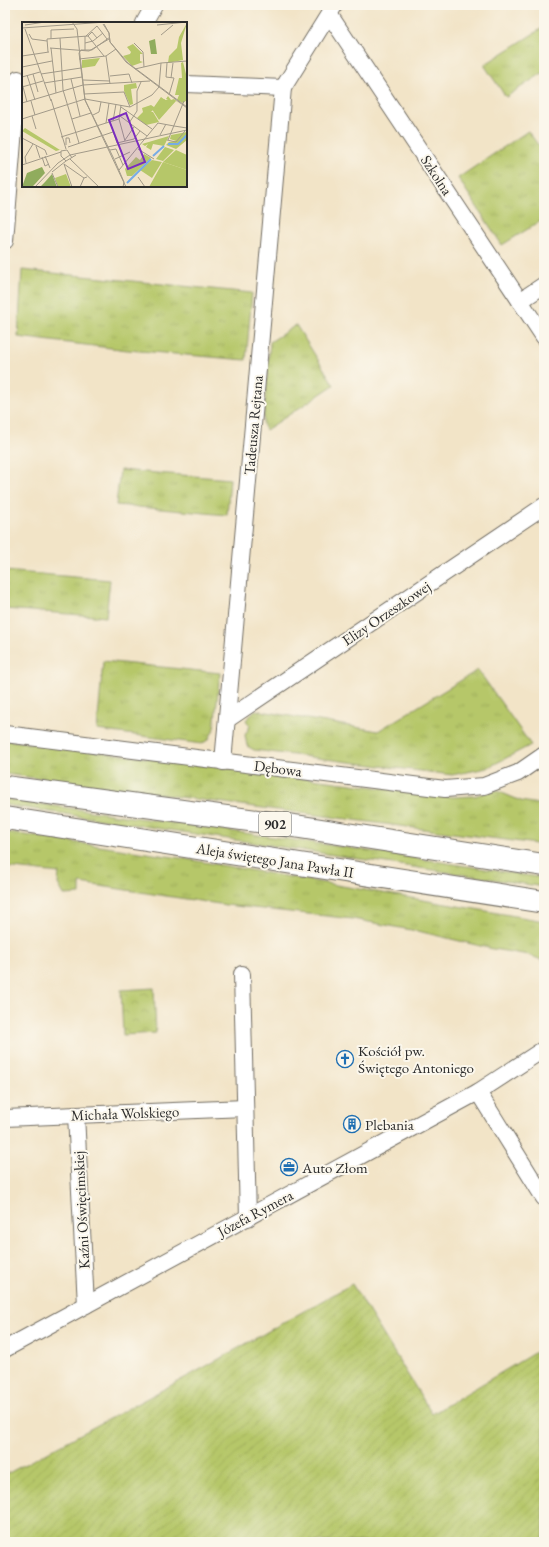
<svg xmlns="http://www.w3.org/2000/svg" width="549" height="1547" font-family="'EB Garamond',serif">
<defs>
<pattern id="grass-tufts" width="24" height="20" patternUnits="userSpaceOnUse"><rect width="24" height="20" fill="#b6c769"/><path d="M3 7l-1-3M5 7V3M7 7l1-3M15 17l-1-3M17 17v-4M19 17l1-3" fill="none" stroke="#9dab5b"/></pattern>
<pattern id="park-crowns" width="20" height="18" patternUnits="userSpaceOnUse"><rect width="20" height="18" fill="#b6c769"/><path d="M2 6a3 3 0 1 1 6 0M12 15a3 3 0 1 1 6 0" fill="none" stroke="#9dab5b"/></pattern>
<pattern id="garden-furrows" width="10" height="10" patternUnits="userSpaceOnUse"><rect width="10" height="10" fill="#b6c769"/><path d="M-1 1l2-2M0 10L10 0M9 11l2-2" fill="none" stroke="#9dab5b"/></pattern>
</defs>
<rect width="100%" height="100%" fill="#fbf7ec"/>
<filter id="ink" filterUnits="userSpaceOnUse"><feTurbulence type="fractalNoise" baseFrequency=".025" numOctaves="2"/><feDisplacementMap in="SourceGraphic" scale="8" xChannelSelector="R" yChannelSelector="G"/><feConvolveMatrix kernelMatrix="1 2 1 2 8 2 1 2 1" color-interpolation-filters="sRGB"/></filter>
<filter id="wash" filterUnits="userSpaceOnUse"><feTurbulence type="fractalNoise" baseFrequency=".012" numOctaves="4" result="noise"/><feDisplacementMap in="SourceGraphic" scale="16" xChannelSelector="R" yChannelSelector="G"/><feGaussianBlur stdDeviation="0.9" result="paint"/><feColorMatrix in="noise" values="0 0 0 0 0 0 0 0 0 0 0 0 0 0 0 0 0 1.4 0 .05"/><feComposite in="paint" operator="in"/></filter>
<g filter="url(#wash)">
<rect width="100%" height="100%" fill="#f2e4c7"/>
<!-- grass -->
<g fill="url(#grass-tufts)" stroke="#70794a">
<path d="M544 27V72L506 97 484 65Z"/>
<path d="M528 131 544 153V219L502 245 458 178Z"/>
<path d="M22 270 252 293 246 360 128 350 18 337Z"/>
<path d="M296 325 334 385 266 430 263 424 270 342Z"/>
<path d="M120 470 230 479 227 515 116 505Z"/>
<path d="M5 571 110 580 106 617 5 609Z"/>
<path d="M103 661 220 673 214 729 209 739 202 744 97 730Z"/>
<path d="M478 670 531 745 487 768 452 775 254 750 247 746 245 735 250 726 246 720 255 710 378 731Z"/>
<path d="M5 740 453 797 474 796 495 790 521 801 544 805V845L5 774Z"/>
<path d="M5 799 350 848 544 878V887L5 805Z"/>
<path d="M5 832 180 858 544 921V961L529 955 493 949 422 932 353 919 226 905 80 883V894L64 895 58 884 59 873 5 867Z"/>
</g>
<!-- park -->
<path fill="url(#park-crowns)" stroke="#70794a" d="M154 988 156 1033 123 1035 121 990Z"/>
<!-- garden -->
<path fill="url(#garden-furrows)" stroke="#70794a" d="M352 1284 432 1414 544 1347V1542H5V1475L203 1368Z"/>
</g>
<g filter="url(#ink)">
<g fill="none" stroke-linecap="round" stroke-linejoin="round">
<!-- minor casing -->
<g stroke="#716c62" stroke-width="18">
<g id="minor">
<path d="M329 14 544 337"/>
<path d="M144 23 154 5"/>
<path d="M186 84 283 88 334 6"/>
<path d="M5 241 18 79"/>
<path d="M520 301 544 285"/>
<path d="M228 719 544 506"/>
<path d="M5 734 445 789 484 786 518 773 544 755"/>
<path d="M223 762 283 88"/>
<path d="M242 974 248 1218"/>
<path d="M478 1092 544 1198"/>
<path d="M76 1115 86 1305"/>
<path d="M5 1118 245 1108"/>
<path d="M5 1349 478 1092 544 1049"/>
</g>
</g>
<!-- primary casing -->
<g stroke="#716c62" stroke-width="24">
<g id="primary">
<path d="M5 787 301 827 544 865"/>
<path d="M5 818 544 902"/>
</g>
</g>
<!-- minor -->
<use href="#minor" stroke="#fff" stroke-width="16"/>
<!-- primary -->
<use href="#primary" stroke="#fff" stroke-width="22"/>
</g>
</g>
<!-- icons -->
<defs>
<g id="church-ring" transform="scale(0.9)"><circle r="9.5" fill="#fbf7ec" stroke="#1f6fb2" stroke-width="1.5"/><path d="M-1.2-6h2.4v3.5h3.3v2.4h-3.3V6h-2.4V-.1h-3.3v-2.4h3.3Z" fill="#1f6fb2"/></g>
<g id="building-ring" transform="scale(0.9)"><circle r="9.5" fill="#fbf7ec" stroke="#1f6fb2" stroke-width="1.5"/><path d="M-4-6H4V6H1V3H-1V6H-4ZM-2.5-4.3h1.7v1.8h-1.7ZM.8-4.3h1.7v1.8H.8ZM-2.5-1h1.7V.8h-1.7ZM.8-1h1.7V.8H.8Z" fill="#1f6fb2"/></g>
<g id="office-ring" transform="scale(0.9)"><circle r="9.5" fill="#fbf7ec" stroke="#1f6fb2" stroke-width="1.5"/><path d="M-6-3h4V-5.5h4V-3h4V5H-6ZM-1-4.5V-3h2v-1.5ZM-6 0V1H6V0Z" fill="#1f6fb2"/></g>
</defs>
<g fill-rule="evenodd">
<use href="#church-ring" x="345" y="1059"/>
<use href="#building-ring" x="352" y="1124"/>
<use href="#office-ring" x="289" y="1167"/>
</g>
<g text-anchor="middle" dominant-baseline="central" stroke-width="4" stroke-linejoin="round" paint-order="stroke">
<!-- shield labels -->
<rect fill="#fbf7ec" stroke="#696865" stroke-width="1" x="259" y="812" width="32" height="24" rx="3"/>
<g font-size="14" font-weight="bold" fill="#2b2b2b">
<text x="275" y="824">902</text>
</g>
<!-- street labels -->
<g font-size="15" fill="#2b2b2b" stroke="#fbf7ec">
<text transform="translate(437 175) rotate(57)">Szkolna</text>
<text transform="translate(253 425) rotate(-85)">Tadeusza Rejtana</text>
<text transform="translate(386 613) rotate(-34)">Elizy Orzeszkowej</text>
<text transform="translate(278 768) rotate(7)">Dębowa</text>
<text transform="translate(275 860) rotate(9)">Aleja świętego Jana Pawła II</text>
<text transform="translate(125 1113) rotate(-2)">Michała Wolskiego</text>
<text transform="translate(81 1210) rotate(-93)">Kaźni Oświęcimskiej</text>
<text transform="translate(255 1213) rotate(-28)">Józefa Rymera</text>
</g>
<!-- poi labels -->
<g font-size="15" fill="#2b2b2b" stroke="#fbf7ec" text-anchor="start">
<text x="358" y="1050">Kościół pw.<tspan x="358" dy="17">Świętego Antoniego</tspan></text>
<text x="365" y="1124">Plebania</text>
<text x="302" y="1167">Auto Złom</text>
</g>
</g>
<!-- overview -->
<g transform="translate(22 22)">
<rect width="165" height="165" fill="#f2e4c7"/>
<path d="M165 1 159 21 161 38 146 41 147 34 155 26 157 15ZM161 40 165 56V78L161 81 155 78 157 73H153L157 56H160L159 41ZM146 74 149 78 152 77 160 83 154 79 137 98 128 84 132 86 142 77 145 79 143 78H146L144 77ZM3 106 38 128 41 127 34 129 0 109ZM165 110V118L154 127 144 123 147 120 154 119 148 117 149 113ZM147 114 142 124 131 122 129 128 124 125 126 122 123 124 120 122ZM154 128 165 133V148L141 140Z" fill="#b6c769"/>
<path d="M133 17 135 32H129L127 19ZM20 145 23 151 13 162 10 165H0L5 151ZM30 152 35 165H18L23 160Z" fill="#90ac5d"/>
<path d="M111 22 121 32H118V39L121 40 110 44 101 34 108 32 109 30 105 25ZM78 36 73 44 60 46V38ZM114 61 115 66 109 67 111 82 108 83 102 69V63ZM139 75 143 78 138 87 133 86 127 92 121 90 120 86 129 83 132 85ZM141 140 165 148V165H127Z" fill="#b6c769"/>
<path d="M143 125 152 128 141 139 134 137ZM122 132 129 136 110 154H105L103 147 114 135 118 138ZM130 138 140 140 130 156 118 148ZM44 152 49 165H36L33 156Z" fill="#b6c769"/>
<path d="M121 90H131L137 100 124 103 115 96Z" fill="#b6c769"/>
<path fill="none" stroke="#77ace5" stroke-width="2" d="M146 122H156L165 113M131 134 142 124M105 161 129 137"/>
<path fill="none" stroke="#a29a89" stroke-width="1" d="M50 0 55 7 63 78 104 165M81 2 87 11 88 20 104 40 165 86M82 2 87 11 88 20 106 41 165 85M3 3 23 0M135 3 165 0M0 6 84 0M3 7 29 79M7 12 10 17 25 19M139 13 151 3M63 14V28M64 14 75 4 85 17M66 14 82 34M66 14 70 10 75 16M38 16 41 68 57 121M29 17V8L52 7M63 21 71 19 81 11M112 21 121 30 122 45M28 26 67 29M29 26 34 71M59 28 57 31 63 78 92 137 102 160 101 165M59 28H70L88 15M67 29 87 17M26 30 25 17 66 14M0 34 27 30M84 34 88 62M57 37 84 34 94 27M145 41 144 55 152 56 147 73M0 45 30 39M113 47 139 41 165 39M11 52 16 70M19 52 59 46M5 53 13 78M88 54 107 52 110 61M0 55 18 50M149 56 151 41M49 57 58 94M61 58 88 59M0 61 5 80M22 61 60 55M0 65 21 59M137 65 139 41M62 72 102 70 108 85M29 77 44 127M9 79 13 93M0 81 61 63 128 59M99 85 130 107M71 93 77 90 79 80M10 94 14 107M98 94 125 114M0 97 63 77 108 85 130 73 137 65M50 97 69 91M97 97 103 119M91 99 94 82M88 100 95 121 112 117 118 109M84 101 87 81M107 101 115 89V69L119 60M152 104 165 106M138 113 144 102M39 115 97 97 99 83M0 116 23 128 25 133M103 118 112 105M145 118 154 120 163 109M146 118 162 79M44 123V116H47L48 121M14 124 18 136M46 125 91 110M116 127 132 137M88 128 94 127 101 143M23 134 28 146M20 135 23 144 27 142M50 136 45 128 39 129V134L44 139 54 133M48 137 77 165M93 137 108 130M4 141 3 135 11 122M0 143 39 130M97 148 136 101 152 104M30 150 44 139M30 151 36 165M116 155 123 165M13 165 36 141 48 133 165 108M50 165 42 142 62 156M58 165 62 156 65 155"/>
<path fill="#7b2cbf" fill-opacity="0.15" stroke="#7b2cbf" stroke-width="2" d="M104 91 123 140 106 147 87 98Z"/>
<rect width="165" height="165" fill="none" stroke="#2b2b2b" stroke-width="2"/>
</g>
<!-- margin -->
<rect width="549" height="1547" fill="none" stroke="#fbf7ec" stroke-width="20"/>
</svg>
